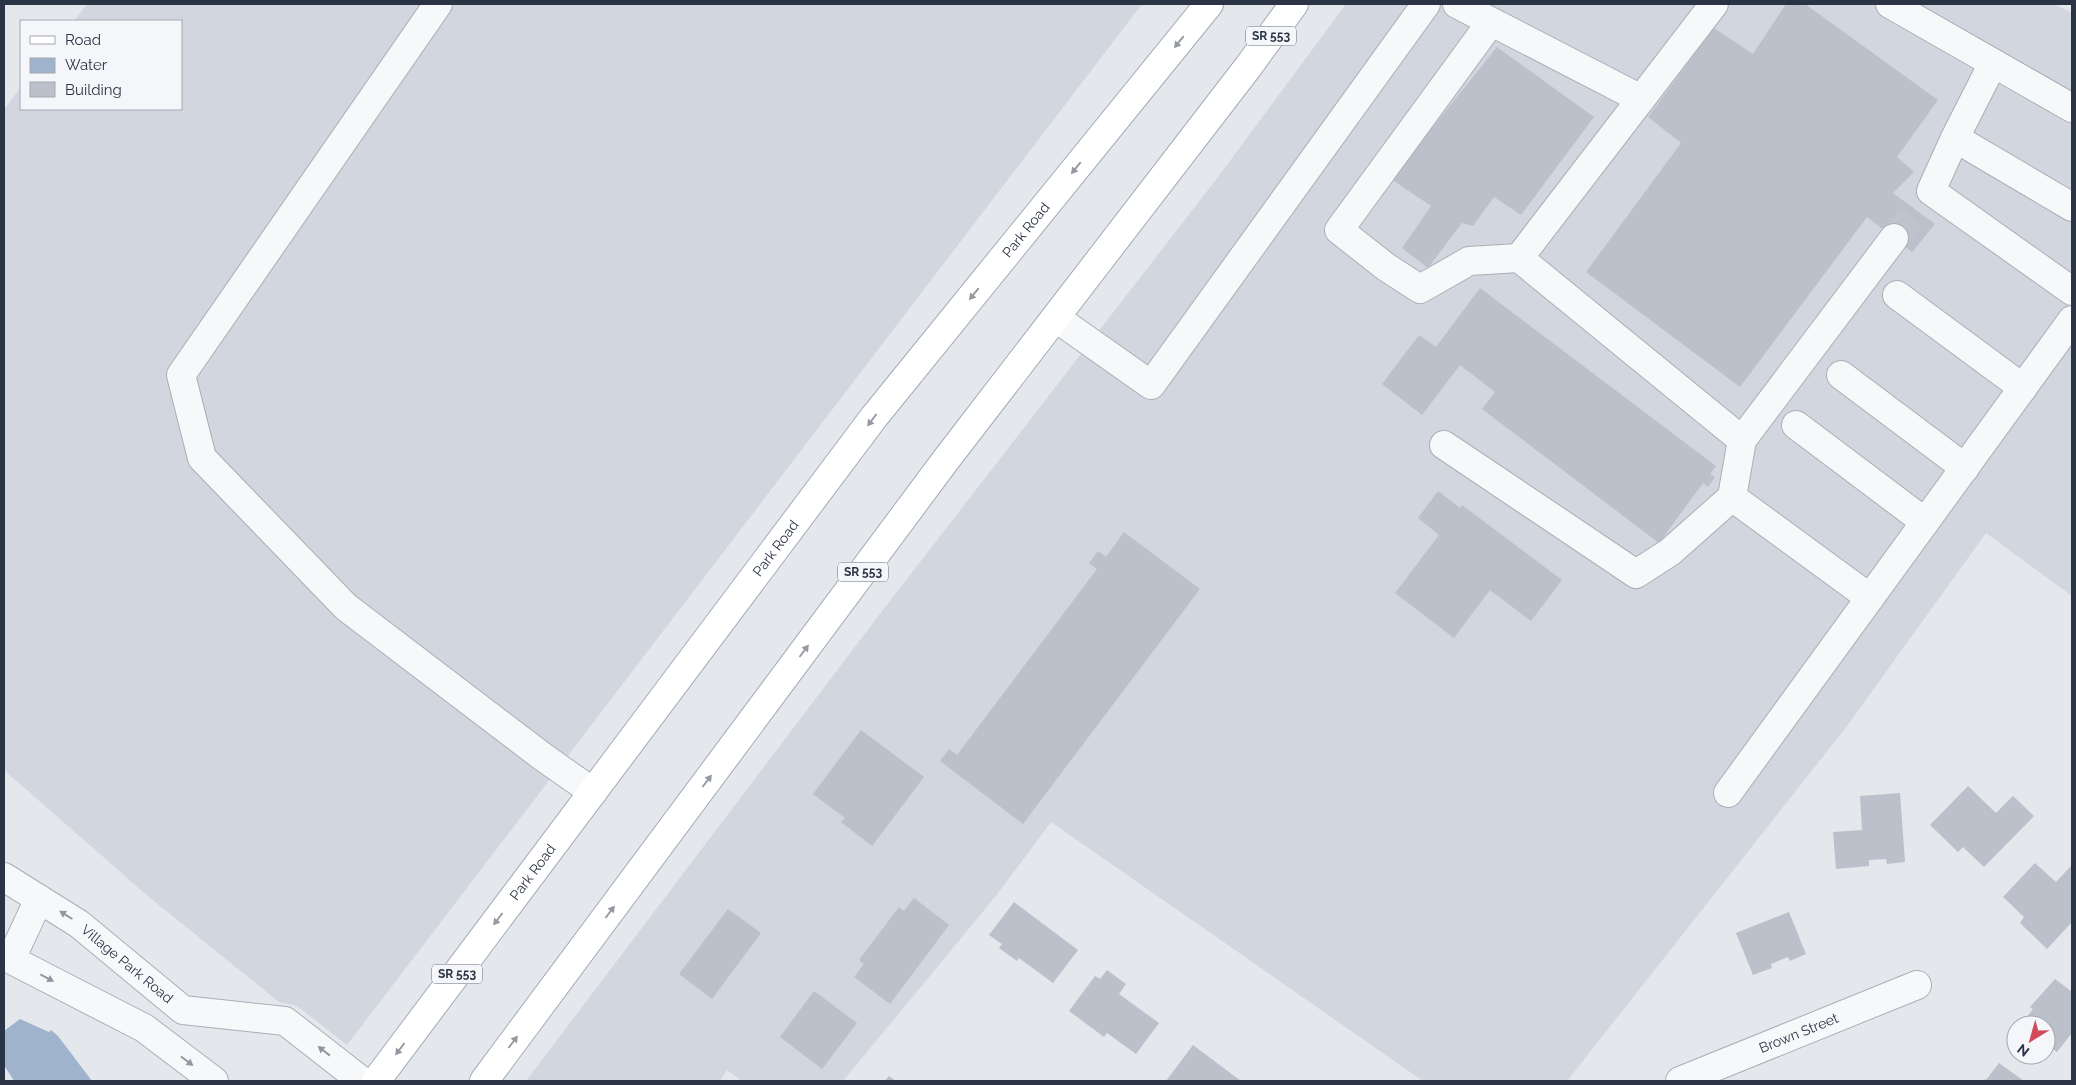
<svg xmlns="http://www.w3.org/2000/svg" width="2076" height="1085" font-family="Raleway,sans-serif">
<rect width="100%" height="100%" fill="#e4e7ec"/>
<!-- built -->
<g fill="#d2d6de">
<path d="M87 4H1142L347 1045 297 1006 279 1002 149 897 4 770V110L21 87V109H181V21H74Z"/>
<path d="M1346 4H2054L2072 13V596L1986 533 1847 726 1567 1081H1423L1051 822 995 897 843 1081H742L727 1070 720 1081H526L876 619 1218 177Z"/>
</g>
<!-- water -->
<path fill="#9fb4cc" d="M20 1019 49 1032 51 1030 58 1036 92 1081H14L4 1065V1031Z"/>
<!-- building -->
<g fill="#bbc0ca">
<path d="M1786 4H1805L1938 100 1897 157 1914 172 1893 193 1935 224 1912 252 1867 217 1740 387 1586 272 1681 143 1648 117 1714 28 1753 54Z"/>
<path d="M1497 47 1594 117 1521 215 1494 197 1473 226 1462 223 1428 268 1402 248 1431 206 1391 179Z"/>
<path d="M1480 288 1716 466 1710 474 1715 477 1708 487 1703 483 1659 543 1482 409 1495 392 1460 365 1422 415 1382 384 1419 335 1436 347Z"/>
<path d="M1438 491 1460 508 1462 505 1562 580 1531 621 1490 590 1454 638 1395 593 1439 535 1418 518Z"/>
<path d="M1124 532 1200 589 1023 824 940 761 949 749 957 755 1097 569 1089 563 1098 551 1106 557Z"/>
<path d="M861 730 924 777 872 846 841 822 845 818 813 794Z"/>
<path d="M1968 786 1996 813 2013 796 2034 816 1984 867 1963 847 1958 852 1930 825Z"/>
<path d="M1900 793 1905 862 1887 864 1886 859 1869 860V866L1836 869 1833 832 1862 830 1860 796Z"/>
<path d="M2035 863 2056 882 2071 866 2072 867V922L2047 949 2020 923 2024 917 2003 897Z"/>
<path d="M914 898 949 925 890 1004 854 977 864 964 859 960 899 907 904 911Z"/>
<path d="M1014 902 1078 950 1053 983 1019 958 1017 961 999 948 1002 944 989 935Z"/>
<path d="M728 909 761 933 712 999 679 974Z"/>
<path d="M1789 912 1806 954 1790 961 1788 957 1771 964 1772 968 1753 975 1736 933Z"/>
<path d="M1107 970 1126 984 1119 994 1159 1023 1136 1054 1107 1033 1104 1037 1069 1011 1095 976 1100 979Z"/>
<path d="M2055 979 2072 992V1033L2057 1052 2046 1044V1025H2021L2033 1009 2030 1007Z"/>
<path d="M814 991 857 1023 822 1069 780 1037Z"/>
<path d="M1193 1045 1241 1081H1166Z"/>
<path d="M1999 1063 2024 1081H1982L1984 1079 1986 1080Z"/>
<path d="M889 1076 896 1081H885Z"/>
</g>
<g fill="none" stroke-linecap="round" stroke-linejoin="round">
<!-- minor-tunnel -->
<path stroke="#bfc3cb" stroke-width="28" stroke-dasharray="28 14" stroke-linecap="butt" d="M1894 238 1917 210"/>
<!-- minor casing -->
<g stroke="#a9aeb7" stroke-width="30">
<g id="minor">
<path d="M438 4 181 375 202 458 346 607 543 757 593 792"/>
<path d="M1457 4 1641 99"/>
<path d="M1714 4 1519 258 1742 440 1732 497 1870 598"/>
<path d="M1890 4 2072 108"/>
<path d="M1491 22 1339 230 1386 267 1420 289 1469 261 1519 258"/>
<path d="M1955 138 1993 63"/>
<path d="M2072 207 1955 138 1931 191 2072 291"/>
<path d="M1897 295 2023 388"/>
<path d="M1056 318 1151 385 1426 4"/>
<path d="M1841 375 1965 468"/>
<path d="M1796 425 1925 522"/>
<path d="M1742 440 1894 238"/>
<path d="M1444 445 1636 574 1670 552 1732 497"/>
<path d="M1728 793 2072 320"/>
<path id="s1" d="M4 877 79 924 183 1010 285 1021 362 1081"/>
<path d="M4 956 144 1028 214 1081"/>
<path d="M11 959 39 899"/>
<path id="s2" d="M1680 1081 1917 985"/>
</g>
</g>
<!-- major casing -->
<g stroke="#a3abb8" stroke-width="30">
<g id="major">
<path id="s3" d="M376 1081 874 417 1209 4"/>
<path d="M484 1081 945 461 1248 67 1294 4"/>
</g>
</g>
<!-- minor -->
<use href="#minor" stroke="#f7f8fa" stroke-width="28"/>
<!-- major -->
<use href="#major" stroke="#fff" stroke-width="28"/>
</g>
<!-- one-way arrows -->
<defs><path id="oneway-solid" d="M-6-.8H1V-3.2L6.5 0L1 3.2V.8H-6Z" transform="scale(1.25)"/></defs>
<g fill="#959aa2">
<use href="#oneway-solid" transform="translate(1179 42) rotate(129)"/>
<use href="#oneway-solid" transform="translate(1076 168) rotate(129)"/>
<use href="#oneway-solid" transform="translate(974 294) rotate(129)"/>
<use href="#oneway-solid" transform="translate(872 420) rotate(127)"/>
<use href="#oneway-solid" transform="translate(804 651) rotate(-53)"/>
<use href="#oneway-solid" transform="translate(707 781) rotate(-53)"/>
<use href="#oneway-solid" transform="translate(610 912) rotate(-53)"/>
<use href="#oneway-solid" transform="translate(498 919) rotate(127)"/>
<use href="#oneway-solid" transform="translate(513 1042) rotate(-53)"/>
<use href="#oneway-solid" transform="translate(400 1049) rotate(127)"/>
</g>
<g fill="#9196a0">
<use href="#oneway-solid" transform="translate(66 915) rotate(-148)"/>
<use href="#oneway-solid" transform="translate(47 978) rotate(28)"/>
<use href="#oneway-solid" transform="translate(324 1051) rotate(-142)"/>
<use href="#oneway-solid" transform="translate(187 1061) rotate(37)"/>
</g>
<g text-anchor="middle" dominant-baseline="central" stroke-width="4" stroke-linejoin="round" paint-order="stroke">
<!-- shield labels -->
<g fill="#f4f6f9" stroke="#676e7b" stroke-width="1">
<rect x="1246" y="26.5" width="50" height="19" rx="4"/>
<rect x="838" y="562.5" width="50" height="19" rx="4"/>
<rect x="432" y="964.5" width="50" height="19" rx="4"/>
</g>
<g font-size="12" font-weight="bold" fill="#2b3445">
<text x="1271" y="36">SR 553</text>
<text x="863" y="572">SR 553</text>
<text x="457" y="974">SR 553</text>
</g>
<!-- street labels -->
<g font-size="14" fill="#2b3445" stroke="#f4f6f9">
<text stroke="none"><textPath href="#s3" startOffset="1071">Park Road</textPath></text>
<text stroke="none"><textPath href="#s3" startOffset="666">Park Road</textPath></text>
<text stroke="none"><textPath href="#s3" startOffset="261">Park Road</textPath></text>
<text stroke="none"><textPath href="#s1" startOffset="151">Village Park Road</textPath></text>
<text stroke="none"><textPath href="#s2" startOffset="128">Brown Street</textPath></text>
</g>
</g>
<!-- border -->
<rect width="2076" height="1085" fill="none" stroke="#2b3445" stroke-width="10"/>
<!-- legend -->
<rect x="20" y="20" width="162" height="90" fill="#f4f6f9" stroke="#a4a8b1"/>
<rect x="30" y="36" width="25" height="8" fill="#ffffff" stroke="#a4a8b1"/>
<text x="65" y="45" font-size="15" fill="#2b3445">Road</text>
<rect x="30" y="58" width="25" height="15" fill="#9fb4cc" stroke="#a4a8b1"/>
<text x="65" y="70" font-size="15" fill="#2b3445">Water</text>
<rect x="30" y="82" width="25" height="15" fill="#bbc0ca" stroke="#a4a8b1"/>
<text x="65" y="95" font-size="15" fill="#2b3445">Building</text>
<!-- north arrow -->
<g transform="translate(2031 1040) rotate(217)"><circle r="24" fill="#f4f6f9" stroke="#a4a8b1"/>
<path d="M0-4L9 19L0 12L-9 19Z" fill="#d1495b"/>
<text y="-8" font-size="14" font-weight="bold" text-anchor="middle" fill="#2b3445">N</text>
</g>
</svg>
